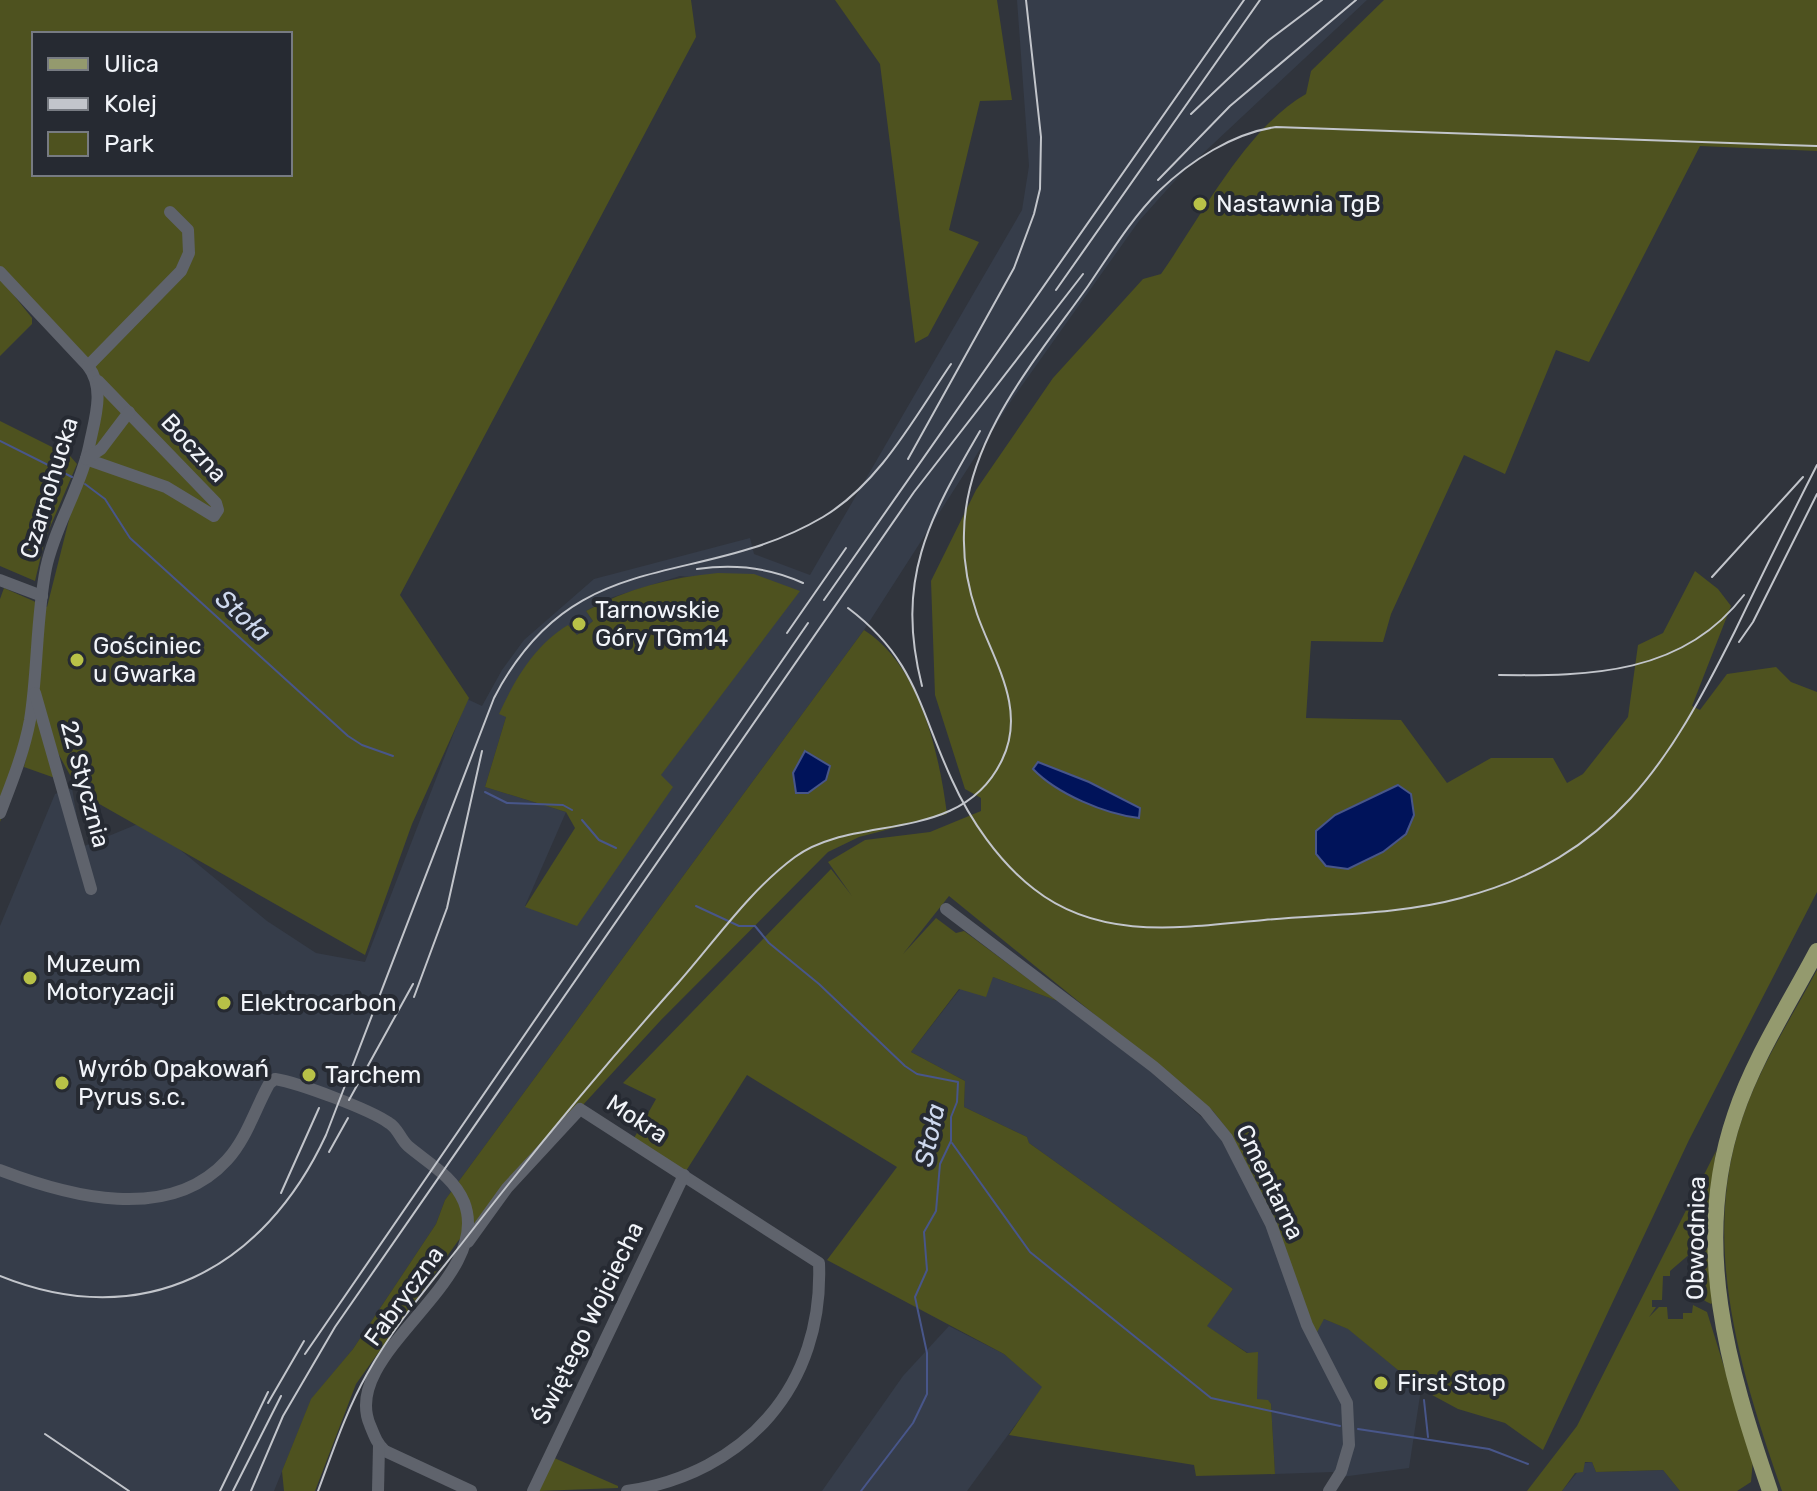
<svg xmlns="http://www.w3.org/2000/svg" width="1817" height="1491" font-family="Rubik,sans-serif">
<rect width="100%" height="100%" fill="#30343c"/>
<!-- built -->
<g fill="#363d4a" fill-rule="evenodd">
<path d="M1017 0H1367L1181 174 1139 221 1013 398 864 630 445 1200 436 1224 353 1349 311 1400 274 1491H0V926L55 794 72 788 82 847 145 821 267 921 316 953 365 962 467 699 482 706 502 670 524 640 594 579 750 538 754 554 810 575 1022 210 1029 166ZM680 576 777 584 799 591 640 802 561 920 525 906 566 812 485 787 506 717 568 625 577 635 593 621 586 611 610 598Z"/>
<path d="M993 977 1058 1001 1150 1071 1216 1130 1319 1323 1324 1319 1349 1329 1421 1389 1409 1468 1341 1477 1333 1472 1275 1474 1271 1404 1257 1399 1248 1353 1206 1326 1233 1289 1029 1143 1027 1137 964 1107 965 1081 911 1052 960 989Z"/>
<path d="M949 1326 1004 1354 1043 1387 967 1491H822L903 1376Z"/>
<path d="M1592 1462 1596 1472 1663 1470 1680 1491H1562L1585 1463Z"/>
</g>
<!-- green -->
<g fill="#4e521f" fill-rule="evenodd">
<path d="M0 0H691L696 37 400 595 469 698 412 824 365 955 80 793 44 728 55 778 24 767 28 750 0 822V599L4 588 47 607 104 381 0 270ZM34 34H290V174H34Z"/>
<path d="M835 0H997L1012 100 980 101 949 230 979 242 928 336 915 343 880 64Z"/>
<path d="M1384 0H1817V151L1700 146 1589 362 1556 350 1505 474 1464 455 1391 614 1383 642 1311 641 1306 718 1401 720 1447 783 1491 758H1553L1567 783 1583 774 1628 717 1638 645 1663 633 1695 571 1718 589 1731 606 1692 706 1700 710 1727 674 1776 667 1791 682 1817 692V892L1689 1140 1543 1450 1505 1423 1458 1409 1421 1389 1348 1329 1324 1319 1316 1334 1230 1133 1213 1111 949 896 903 954 936 918 956 933 964 931 1058 1001 993 977 986 997 959 989 911 1052 965 1081 964 1107 1027 1137 1029 1143 1233 1289 1207 1326 1247 1353 1258 1352 1257 1399 1268 1400 1271 1404 1275 1474 1196 1476 1194 1465 1009 1435 1042 1387 1004 1354 827 1260 897 1167 747 1075 686 1171 633 1140 656 1099 623 1083 831 869 852 896 828 862 865 840 930 832 981 811V798L965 789 935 695 931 581 976 490 1053 378 1143 279 1161 274C1201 217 1246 128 1306 94L1311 71ZM1398 785 1411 794 1414 815 1365 800Z"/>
<path d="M0 278 32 318V324L0 356Z"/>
<path d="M0 421 70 456 77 464 45 539 35 581 0 566Z"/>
<path d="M718 573 754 574 800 591 661 775 673 787 577 926 525 907 575 828 566 812 485 787 506 717 499 714C515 679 534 646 568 625L577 635 593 621 586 611C627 589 671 577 718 573Z"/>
<path d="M864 630C920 665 939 753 947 814L859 837 828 852 661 1020 458 1241 356 1384 315 1491H284L282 1471 311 1399 353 1349 436 1224 445 1200Z"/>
<path d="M1817 970V1491H1782C1738 1364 1696 1231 1749 1100 1767 1055 1794 1013 1817 970Z"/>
<path d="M1716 1151 1704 1237 1699 1246 1670 1271V1276H1663L1662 1300H1652V1307H1656L1649 1317 1659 1307H1667L1668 1319H1683V1313H1692L1693 1305 1707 1312 1753 1460 1751 1482 1737 1491H1680L1663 1470 1596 1472 1592 1462H1585L1583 1472 1575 1473 1562 1491H1527L1577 1426Z"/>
<path d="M1708 1246 1712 1303 1711 1304C1681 1291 1690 1266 1708 1246Z"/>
<path d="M552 1457 618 1486V1488L538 1491Z"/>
</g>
<!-- water -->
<g fill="#00135a" stroke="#48568a" stroke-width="2">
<path d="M805 751 830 766 826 780 808 793H796L793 773Z"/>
<path d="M1038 762 1089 782 1140 808 1139 818C1105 814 1057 794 1033 769Z"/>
<path d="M1398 785 1411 794 1414 815 1406 834 1383 852 1348 869 1326 866 1316 854V831L1335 815Z"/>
</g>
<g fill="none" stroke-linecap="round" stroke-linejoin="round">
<!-- stream -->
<g stroke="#48568a" stroke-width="2">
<path d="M0 441 72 477"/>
<path d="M85 484 105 499 130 538 348 736 362 745 393 756"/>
<path d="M485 792 507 803 563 805 572 810"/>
<path d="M582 820 599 840 616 848"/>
<path d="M696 906 739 926H755L769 943 819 984 905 1066 917 1074 958 1082 957 1102 951 1117V1141L940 1164 936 1211 924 1232 927 1270 915 1297 927 1353V1394L913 1423 861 1491"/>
<path d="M952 1143 1030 1252 1211 1398 1340 1426"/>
<path d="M1424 1400 1428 1437"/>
<path d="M1358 1429 1489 1449 1528 1464"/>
</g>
<!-- minor -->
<g stroke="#5f636c" stroke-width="12">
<path d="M0 272 88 366C106 389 94 421 89 447 80 489 55 526 46 568 36 618 38 670 30 720 24 752 12 782 0 813"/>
<path d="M88 366 181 271 189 253 188 230 170 212"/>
<path d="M86 459 166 487 214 516 218 510 216 503 98 381"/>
<path d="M86 459 101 449 129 412"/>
<path d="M0 580 42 596"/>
<path d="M35 693 91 889"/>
<path d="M946 909 1154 1067 1205 1111 1227 1138 1271 1224 1307 1325 1347 1403 1349 1445 1341 1472 1329 1491"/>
<path d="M0 1170C68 1196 169 1224 227 1160 247 1138 255 1109 269 1084L275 1079C299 1083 369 1109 389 1123 398 1128 400 1139 408 1146 428 1163 453 1176 464 1202 495 1281 339 1353 370 1425 374 1435 377 1444 385 1451L471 1491"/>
<path d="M468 1242 507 1188 580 1109 819 1263C824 1385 746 1473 627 1491"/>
<path d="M378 1491 379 1446"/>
<path d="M533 1491 684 1175"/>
</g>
<!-- major -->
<path stroke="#949a6e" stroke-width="16" d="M1770 1491C1728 1369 1691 1243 1735 1115 1754 1058 1789 1004 1817 951"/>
<!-- rail -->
<g stroke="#c2c5cb" stroke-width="2">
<path d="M1191 114 1269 40 1322 0"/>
<path d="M1158 180 1230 106 1356 0"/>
<path d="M1056 290 1260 0"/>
<path d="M908 459 1014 268 1034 214 1040 189 1041 137 1026 0"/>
<path d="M697 569C734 564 769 567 803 583"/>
<path d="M1712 577 1803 477"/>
<path d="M824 600 1244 0"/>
<path d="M848 608C916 659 919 709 952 780 970 820 999 862 1034 889 1101 942 1185 927 1264 920 1329 914 1398 915 1461 898 1613 858 1670 761 1735 631 1762 575 1789 520 1817 465"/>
<path d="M787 633 846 548"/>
<path d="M1739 642 1753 622 1817 494"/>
<path d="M1499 675C1590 676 1683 675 1744 595"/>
<path d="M922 686C895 580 928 520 980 431"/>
<path d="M414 997 447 908 482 751"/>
<path d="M349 1100 413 984"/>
<path d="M329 1152 348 1118"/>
<path d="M281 1193 319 1108"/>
<path d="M0 1276C143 1334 264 1269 326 1135L494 698C575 541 698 591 823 517 880 483 914 418 951 364"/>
<path d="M305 1354 808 623"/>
<path d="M268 1403 304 1341"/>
<path d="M45 1434 129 1491"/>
<path d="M220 1491 268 1392"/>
<path d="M233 1491 281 1396"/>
<path d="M251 1491 283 1416 335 1327 914 492 1083 274"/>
<path d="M318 1491C333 1451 346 1411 367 1374 393 1327 430 1284 463 1242 532 1153 603 1067 678 983 715 941 750 890 795 857 854 813 961 846 1002 760 1027 709 994 662 977 614 968 588 963 561 964 533 965 440 1036 359 1088 286 1110 254 1131 219 1159 191 1190 161 1233 133 1276 127L1817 146"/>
</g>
</g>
<!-- markers -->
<g fill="#b8c147" stroke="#262a32" stroke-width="3">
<circle cx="1200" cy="204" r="8"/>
<circle cx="579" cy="624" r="8"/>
<circle cx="77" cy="660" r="8"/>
<circle cx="30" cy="978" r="8"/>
<circle cx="224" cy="1003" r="8"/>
<circle cx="309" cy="1075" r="8"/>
<circle cx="62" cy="1083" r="8"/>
<circle cx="1381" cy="1383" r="8"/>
</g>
<g text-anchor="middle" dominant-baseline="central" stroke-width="8" stroke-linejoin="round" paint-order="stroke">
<!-- poi labels -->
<g font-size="24" fill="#f1f4f9" stroke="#262a32" text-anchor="start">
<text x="1216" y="204">Nastawnia TgB</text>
<text x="595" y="610">Tarnowskie<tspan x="595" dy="28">Góry TGm14</tspan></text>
<text x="93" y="646">Gościniec<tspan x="93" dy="28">u Gwarka</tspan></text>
<text x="46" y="964">Muzeum<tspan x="46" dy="28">Motoryzacji</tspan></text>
<text x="240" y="1003">Elektrocarbon</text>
<text x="78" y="1069">Wyrób Opakowań<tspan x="78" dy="28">Pyrus s.c.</tspan></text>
<text x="325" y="1075">Tarchem</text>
<text x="1397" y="1383">First Stop</text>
</g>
<!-- street labels -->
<g font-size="24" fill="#f1f4f9" stroke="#262a32">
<text transform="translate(194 448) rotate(47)">Boczna</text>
<text transform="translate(49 488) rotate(-73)">Czarnohucka</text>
<text transform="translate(85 784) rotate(75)">22 Stycznia</text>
<text transform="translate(637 1119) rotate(33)">Mokra</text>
<text transform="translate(1270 1182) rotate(64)">Cmentarna</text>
<text transform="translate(1696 1238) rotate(-89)">Obwodnica</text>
<text transform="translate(404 1296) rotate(-54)">Fabryczna</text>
<text transform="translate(588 1323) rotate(-64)">Świętego Wojciecha</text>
</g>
<!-- water labels -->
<g font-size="26" font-style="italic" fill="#ced9ee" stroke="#262a32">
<text transform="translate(243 616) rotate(42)">Stoła</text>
<text transform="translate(930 1135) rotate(-78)">Stoła</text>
</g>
</g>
<!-- legend -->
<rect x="32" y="32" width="260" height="144" fill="#262a32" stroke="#777b82" stroke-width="2"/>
<rect x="48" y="58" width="40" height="12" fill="#949a6e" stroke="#777b82" stroke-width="2"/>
<text x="104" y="72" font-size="24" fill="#f1f4f9">Ulica</text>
<rect x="48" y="98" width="40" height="12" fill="#c2c5cb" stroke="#777b82" stroke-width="2"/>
<text x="104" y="112" font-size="24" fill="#f1f4f9">Kolej</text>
<rect x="48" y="132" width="40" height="24" fill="#4e521f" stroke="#777b82" stroke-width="2"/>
<text x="104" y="152" font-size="24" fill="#f1f4f9">Park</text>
</svg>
